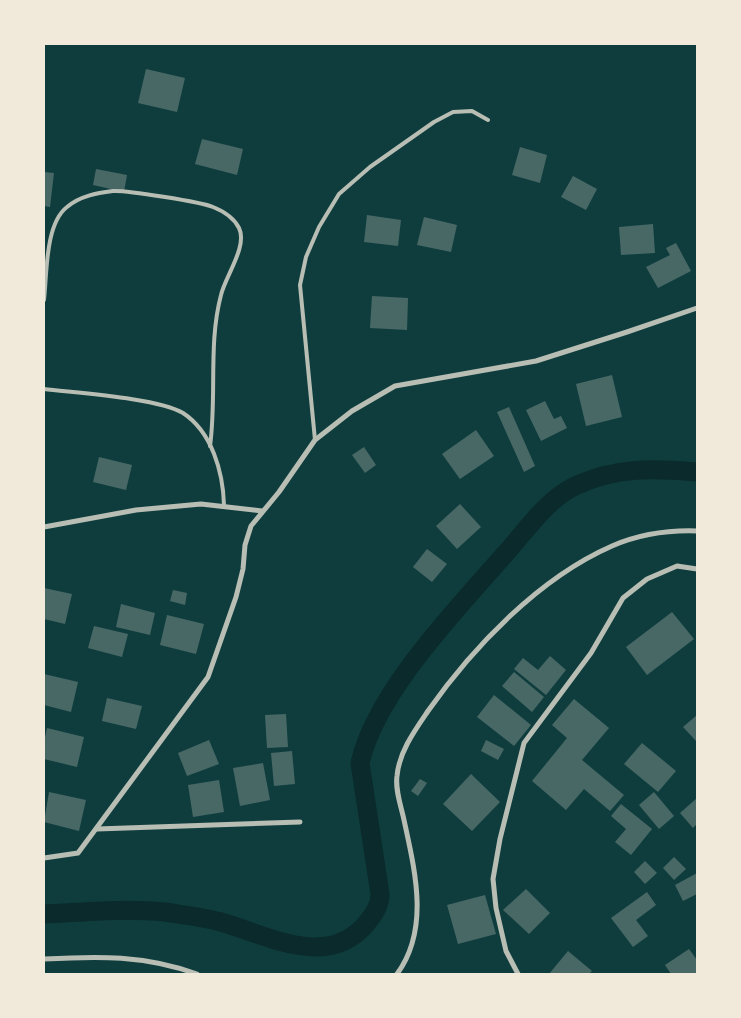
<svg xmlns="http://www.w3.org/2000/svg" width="741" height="1018" font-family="Overpass,sans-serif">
<rect width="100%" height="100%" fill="#0f3d3e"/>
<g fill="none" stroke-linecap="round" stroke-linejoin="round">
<!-- canal -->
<path stroke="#0a2a2b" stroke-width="19" d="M44 914C84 912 125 908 165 912 184 915 203 917 221 922 267 935 327 970 366 924 374 914 380 906 380 894L360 763C376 692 457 609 505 554 526 531 546 500 575 486 616 467 654 468 697 472"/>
</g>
<!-- building -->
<g fill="#486865">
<path d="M146 69 185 78 177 112 138 103Z"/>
<path d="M202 139 243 149 237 175 195 164Z"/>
<path d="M520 147 547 155 540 183 512 175Z"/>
<path d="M96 169 127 175 124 192 93 185Z"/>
<path d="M44 172 54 173 50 207 44 206Z"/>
<path d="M573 176 597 189 586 210 561 197Z"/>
<path d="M367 215 401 220 398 246 364 242Z"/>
<path d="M424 217 457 225 451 252 417 245Z"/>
<path d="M653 224 655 253 621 255 619 227Z"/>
<path d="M676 243 691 271 658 288 646 267 670 255 666 248Z"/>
<path d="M372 296 408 298 407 330 370 328Z"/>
<path d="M612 375 622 417 586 426 576 384Z"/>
<path d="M545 401 554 419 561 416 567 428 541 441 526 410Z"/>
<path d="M509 407 535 466 524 472 497 412Z"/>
<path d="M476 430 494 456 460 479 442 454Z"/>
<path d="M364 447 376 465 365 473 352 455Z"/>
<path d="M99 457 132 465 126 490 93 482Z"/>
<path d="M460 504 481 527 457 549 436 526Z"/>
<path d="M427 549 447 564 432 582 413 567Z"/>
<path d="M44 588 72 594 65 624 44 619Z"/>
<path d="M173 590 187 593 185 605 170 601Z"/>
<path d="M121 604 155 613 150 635 116 627Z"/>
<path d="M672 612 694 639 647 675 626 647Z"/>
<path d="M167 615 204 624 196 654 160 645Z"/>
<path d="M94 626 128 634 122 657 88 648Z"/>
<path d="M550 656 566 670 546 695 514 669 523 658 538 670Z"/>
<path d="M514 672 544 697 532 712 502 686Z"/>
<path d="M44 674 78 682 71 712 44 705Z"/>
<path d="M494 695 531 725 514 746 477 717Z"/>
<path d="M107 698 142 706 136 729 102 721Z"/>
<path d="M574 699 609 728 582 760 624 795 610 811 584 789 566 810 532 781 567 738 552 725Z"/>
<path d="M286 714 288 747 267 748 265 715Z"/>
<path d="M697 715V742L683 727Z"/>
<path d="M47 728 84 737 77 767 44 759V742Z"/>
<path d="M209 740 219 764 187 776 178 753Z"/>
<path d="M486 740 504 749 498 760 481 751Z"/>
<path d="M642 743 676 771 658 792 624 764Z"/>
<path d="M292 751 295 784 274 786 271 753Z"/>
<path d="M263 763 270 800 240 806 233 768Z"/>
<path d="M471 774 500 802 472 831 443 804Z"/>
<path d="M420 779 427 783 418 796 411 791Z"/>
<path d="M219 780 224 812 193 817 188 785Z"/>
<path d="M49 792 86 800 79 831 44 822Z"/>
<path d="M654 792 674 816 659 829 639 805Z"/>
<path d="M697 798V824L693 828 680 813Z"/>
<path d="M621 804 652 829 631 855 615 842 626 829 611 816Z"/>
<path d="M674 857 686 869 674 880 663 868Z"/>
<path d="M645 861 657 873 645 884 634 872Z"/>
<path d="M697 873V894L683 901 675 885Z"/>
<path d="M526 889 550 913 529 934 503 910Z"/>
<path d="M647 892 656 905 636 920 648 936 633 947 611 918Z"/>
<path d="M485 895 496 934 458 944 447 905Z"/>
<path d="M689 949 697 960V974H671L665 965Z"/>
<path d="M568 951 592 971 589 974H549Z"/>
</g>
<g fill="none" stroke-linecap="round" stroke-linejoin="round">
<!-- service -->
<g stroke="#b8beb3" stroke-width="4">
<path d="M44 300C47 274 45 224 67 207 80 196 97 193 113 191 125 190 202 202 213 207 223 211 234 218 239 228 248 246 225 277 221 295 208 344 217 396 210 446"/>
<path d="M44 389C77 393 158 398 183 413 212 432 223 472 224 505"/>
<path d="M315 440 300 285 306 257 319 227 339 194 370 167 434 122 453 112 472 111 488 120"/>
</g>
<!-- minor -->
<g stroke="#b8beb3" stroke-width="5">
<path d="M44 527 136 510 201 504 262 511"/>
<path d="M97 829 300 822"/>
<path d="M44 858 78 853 208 677 236 597 243 569 245 545 251 526 279 492 315 440 352 411 395 386 536 361 627 332 697 308"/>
<path d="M44 959C99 956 144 955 197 974"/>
<path d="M397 974C430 929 415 871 404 820 401 806 395 790 397 776 399 752 415 730 428 711 473 647 539 578 612 546 640 534 667 530 697 531"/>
<path d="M518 974 506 951 496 908 493 879 500 839 524 743 591 653 623 598 647 579 677 566 697 569"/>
</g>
</g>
<!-- border -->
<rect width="741" height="1018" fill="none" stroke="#f1e9da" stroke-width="90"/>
</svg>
